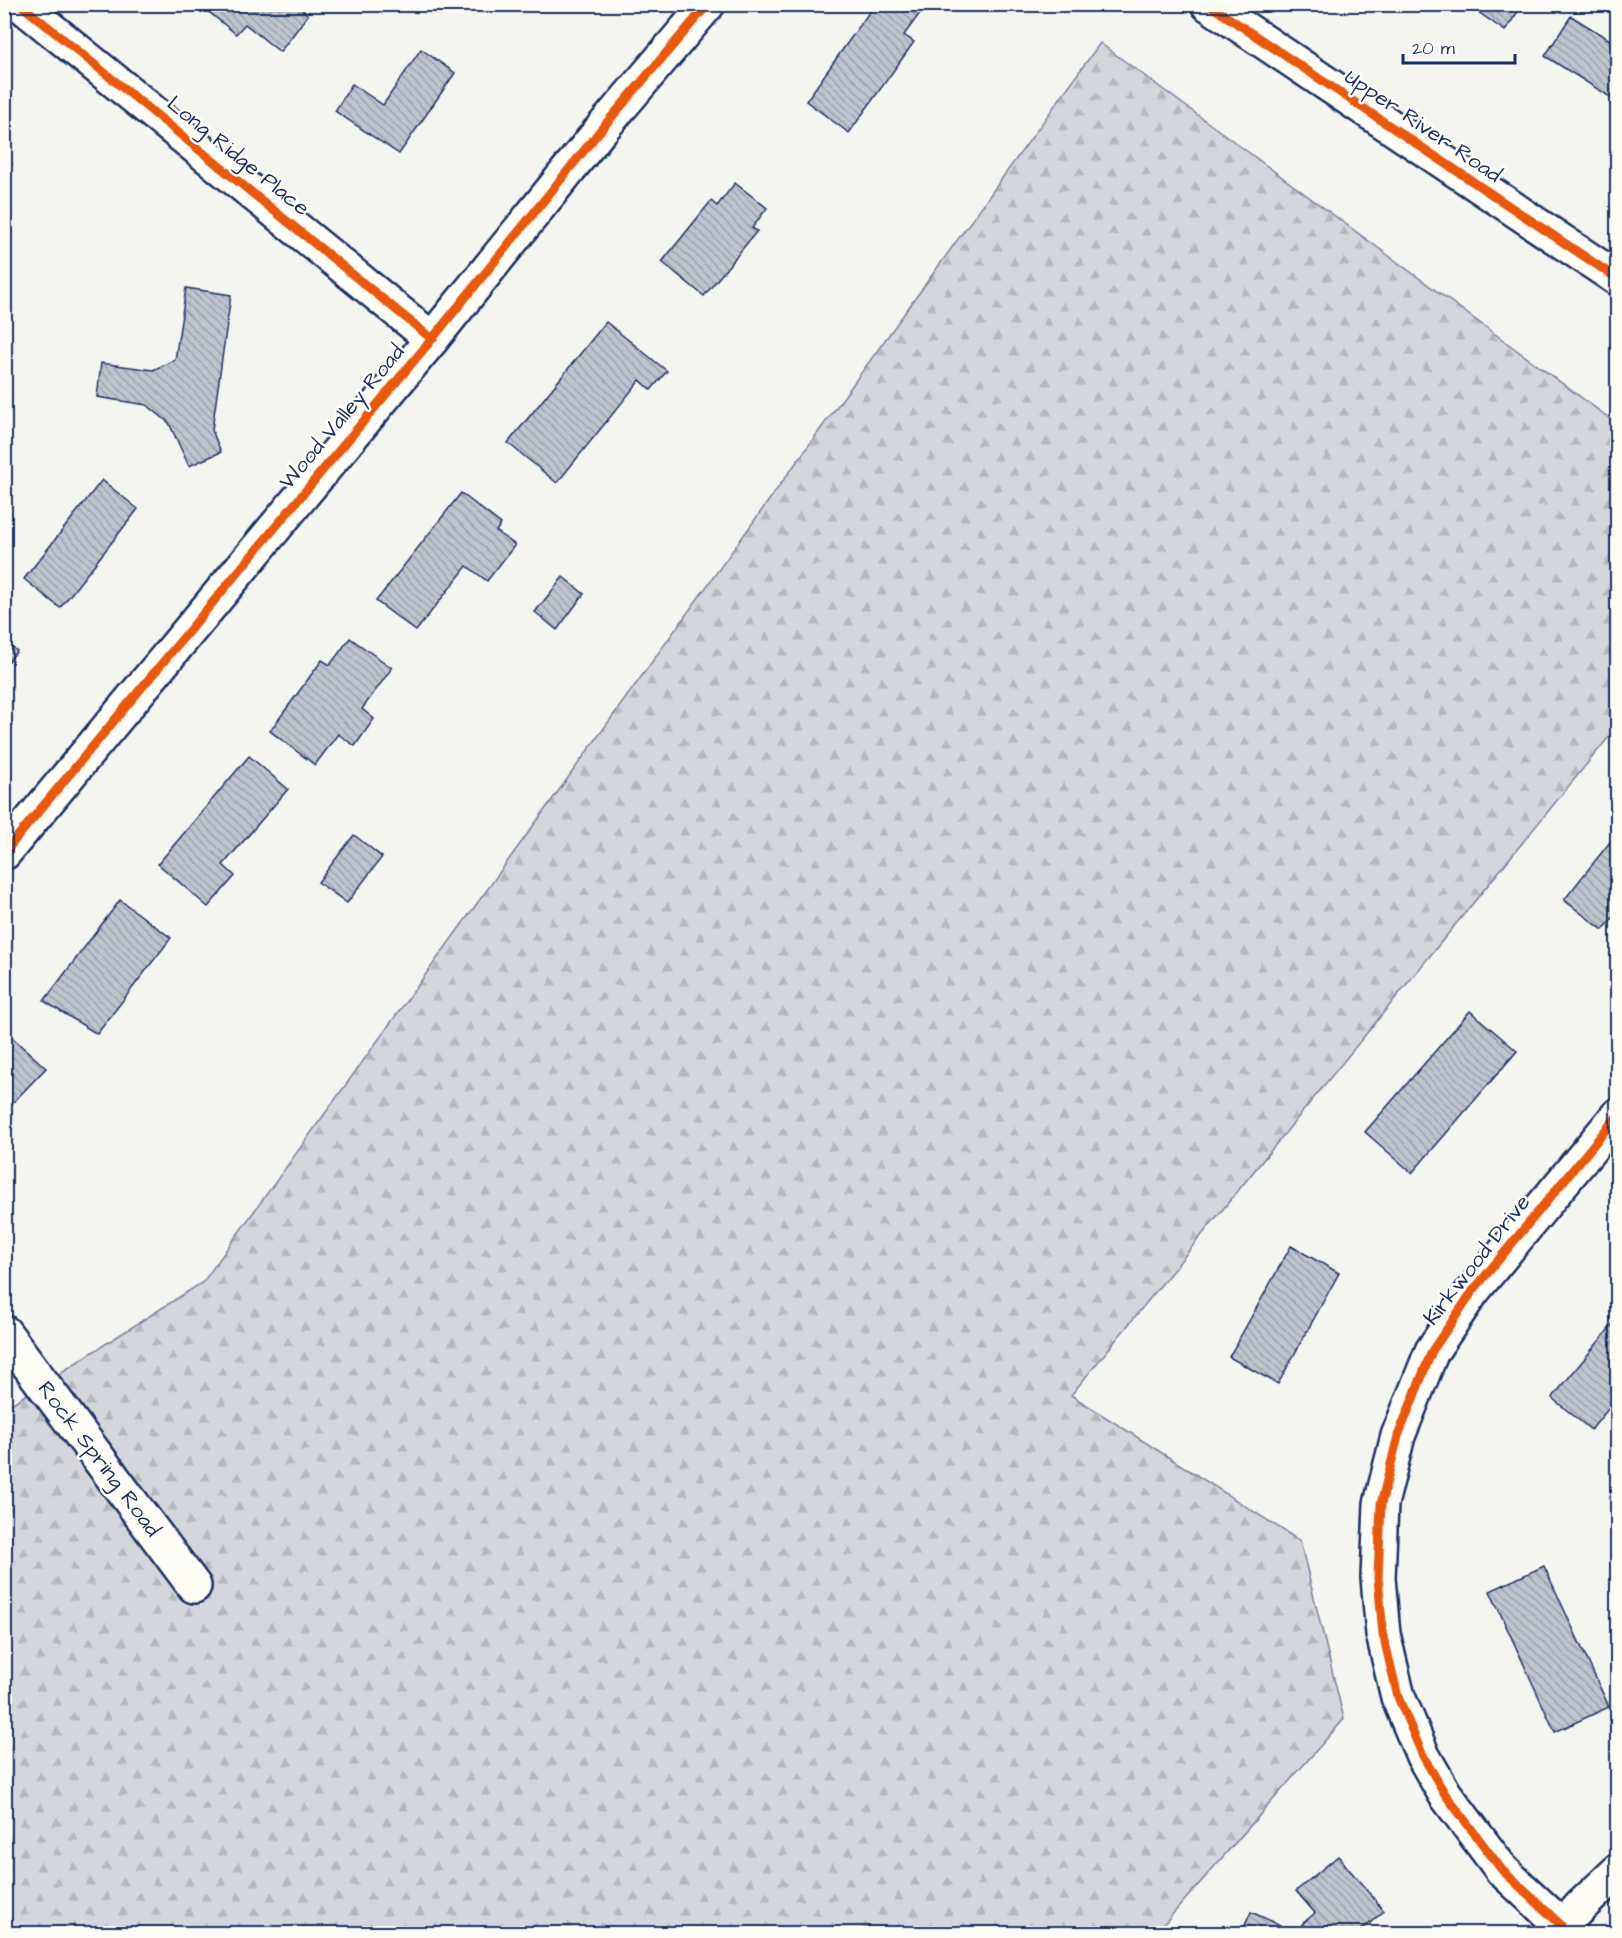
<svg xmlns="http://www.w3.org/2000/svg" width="1622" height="1938" font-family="'Architects Daughter',sans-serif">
<defs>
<pattern id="forest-firs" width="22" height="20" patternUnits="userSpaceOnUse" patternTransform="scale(1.5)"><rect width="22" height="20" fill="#d4d6db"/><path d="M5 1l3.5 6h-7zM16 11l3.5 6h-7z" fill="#b5b8be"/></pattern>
<pattern id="building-back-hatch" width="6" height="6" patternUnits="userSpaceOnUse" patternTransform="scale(1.5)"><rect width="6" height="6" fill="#bfc3cc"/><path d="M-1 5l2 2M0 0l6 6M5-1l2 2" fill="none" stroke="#9a9fa9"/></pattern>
</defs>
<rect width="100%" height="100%" fill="#f4f4f1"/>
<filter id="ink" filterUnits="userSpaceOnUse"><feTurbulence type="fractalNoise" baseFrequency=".0167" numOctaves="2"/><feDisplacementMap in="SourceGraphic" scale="12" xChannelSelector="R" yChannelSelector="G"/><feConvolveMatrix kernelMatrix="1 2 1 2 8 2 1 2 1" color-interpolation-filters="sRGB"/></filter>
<g filter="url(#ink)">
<!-- forest -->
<path fill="url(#forest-firs)" stroke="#78829c" stroke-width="1.5" d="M1100 43 1617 424V727L1071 1395 1300 1541 1344 1719 1156 1933 5 1934V1408L203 1282Z"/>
<!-- building -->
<g fill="url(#building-back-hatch)" stroke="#1b2f5e" stroke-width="1.5">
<path d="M199 4H295L308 15 280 52 245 24 236 34Z"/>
<path d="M875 4H917L923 9 904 35 914 42 849 133 806 101Z"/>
<path d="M1467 4H1523L1505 31Z"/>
<path d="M1571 16 1618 45V102L1545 56Z"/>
<path d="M421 49 455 73 399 154 335 111 352 84 383 105Z"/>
<path d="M4 158 12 164 4 174Z"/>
<path d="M735 183 767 208 752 228 757 231 704 296 662 262 711 201 717 206Z"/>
<path d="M186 288 231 295 212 430 221 452 189 466 169 423 147 405 97 397 101 363 153 370 175 360Z"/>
<path d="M606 322 667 371 651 390 640 380 557 483 508 443Z"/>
<path d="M102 480 138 509 60 608 24 579Z"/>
<path d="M461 493 501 524 496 531 515 545 487 581 467 566 416 631 376 601Z"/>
<path d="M563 577 584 594 557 630 535 612Z"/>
<path d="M350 638 392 668 362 709 374 719 355 746 338 734 315 765 270 731 322 660 330 665Z"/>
<path d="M4 642 17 651 4 667Z"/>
<path d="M249 756 288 789 223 865 235 876 208 907 158 864Z"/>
<path d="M1618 832V912L1603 930 1564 900Z"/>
<path d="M354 835 382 857 347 903 318 882Z"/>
<path d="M120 900 171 938 97 1034 44 1001Z"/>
<path d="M1470 1011 1517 1051 1412 1173 1365 1132Z"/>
<path d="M4 1030 46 1068 4 1112Z"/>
<path d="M1291 1246 1339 1273 1278 1384 1229 1357Z"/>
<path d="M1618 1318V1397L1591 1430 1552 1398Z"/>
<path d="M1544 1566 1609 1707 1555 1732 1490 1591Z"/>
<path d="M1338 1856 1384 1911 1362 1930 1365 1934H1310L1302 1924 1315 1913 1296 1891Z"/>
<path d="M1251 1912 1280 1925 1276 1934H1241Z"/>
</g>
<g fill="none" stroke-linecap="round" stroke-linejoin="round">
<!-- minor casing -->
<g stroke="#1b2f5e" stroke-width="38">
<g id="minor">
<path d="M20 4 432 339"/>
<path d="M4 853 432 339 599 132 708 4"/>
<path d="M4 1332 194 1586"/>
<path d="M1561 1925 1502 1870 1445 1794 1423 1756 1398 1697 1383 1634 1378 1578 1381 1504 1398 1436 1432 1351 1472 1292 1618 1115"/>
<path d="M1555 1934 1561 1925 1618 1871"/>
</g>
</g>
<!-- tertiary casing -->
<g stroke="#1b2f5e" stroke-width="38">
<path id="tertiary" d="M1208 4 1618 279"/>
</g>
<!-- minor -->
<use href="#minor" stroke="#fdfcf7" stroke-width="33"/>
<!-- tertiary -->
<use href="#tertiary" stroke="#fdfcf7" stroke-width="33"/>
<!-- cycleway casing -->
<g stroke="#fdfcf7" stroke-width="13">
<g id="cycleway">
<path d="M20 4 432 339"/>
<path d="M1208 4 1618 279"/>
<path d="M4 853 432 339 599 132 708 4"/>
<path d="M1561 1925 1502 1870 1445 1794 1423 1756 1398 1697 1383 1634 1378 1578 1381 1504 1398 1436 1432 1351 1472 1292 1618 1115"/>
</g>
</g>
<!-- cycleway -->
<use href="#cycleway" stroke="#e8590c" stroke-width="9"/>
</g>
</g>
<g text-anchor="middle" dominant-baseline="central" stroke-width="5" stroke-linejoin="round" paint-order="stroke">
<!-- street labels -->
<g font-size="22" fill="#1b2f5e" stroke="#fdfcf7">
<text transform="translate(1423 126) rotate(34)">Upper River Road</text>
<text transform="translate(238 156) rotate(39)">Long Ridge Place</text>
<text transform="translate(342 417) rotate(-50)">Wood Valley Road</text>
<text transform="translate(1477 1260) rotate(-52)">Kirkwood Drive</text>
<text transform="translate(99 1459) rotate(53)">Rock Spring Road</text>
</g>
</g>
<!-- margin -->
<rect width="1622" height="1938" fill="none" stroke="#fdfcf7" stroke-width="24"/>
<rect x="12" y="12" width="1598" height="1914" fill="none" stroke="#1b2f5e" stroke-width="2" filter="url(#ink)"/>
<!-- scale -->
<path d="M1403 54v9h112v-9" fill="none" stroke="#1b2f5e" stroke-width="3"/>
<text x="1412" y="54" font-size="18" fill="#1b2f5e" stroke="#fdfcf7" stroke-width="4.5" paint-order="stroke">20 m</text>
</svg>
